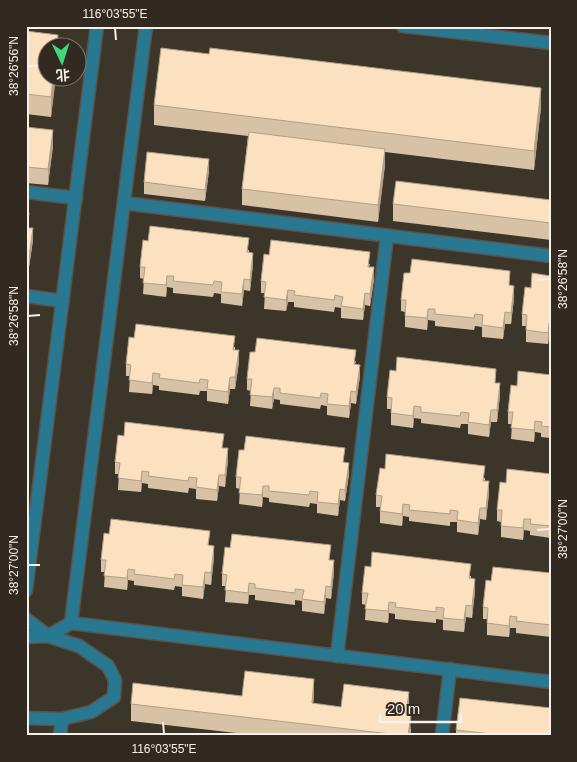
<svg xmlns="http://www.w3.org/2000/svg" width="577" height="762" font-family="Arial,'Noto Sans SC',sans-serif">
<rect width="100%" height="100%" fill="#3c352a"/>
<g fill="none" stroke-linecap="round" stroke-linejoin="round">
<!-- service casing -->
<g stroke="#5a5349" stroke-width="15">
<g id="service">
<path d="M26 192 76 198"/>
<path d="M124 203 551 256"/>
<path d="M26 296 63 301"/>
<path d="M26 590 97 26"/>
<path d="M26 619 48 636 71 623 551 682"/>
<path d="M71 623 146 26"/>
<path d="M26 637 48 636 79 646 108 666 115 680 114 697 91 712 62 719 26 718"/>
<path d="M337 656 387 236"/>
<path d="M60 736 62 719"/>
<path d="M442 736 450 669"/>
</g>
</g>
<!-- minor casing -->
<g stroke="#5a5349" stroke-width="15">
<path id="minor" d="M403 26 551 43"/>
</g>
<!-- service -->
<use href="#service" stroke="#287892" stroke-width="12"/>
<!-- minor -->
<use href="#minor" stroke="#287892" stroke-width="12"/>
</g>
<!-- wall -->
<g fill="#d8c2a5">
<path d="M26 31 58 48 51 117 26 114Z"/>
<path d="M154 105 541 107 534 170 385 152V165L378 222 242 205V189L248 136 154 125Z"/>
<path d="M26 127 53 146 48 185 26 183Z"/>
<path d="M209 171 205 201 144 194V182Z"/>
<path d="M551 200V240L393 221V204Z"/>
<path d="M26 213 29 225 28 228 33 240 29 267H26Z"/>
<path d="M148 241 249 250V252L253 264 250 291 244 290 242 306 221 303V294L214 293 213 297 173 293V288L167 287 166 297 143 294 144 279 140 278V267Z"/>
<path d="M269 255 370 264 369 267 374 279 370 306 365 305 363 320 341 318V308L335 307 334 312 294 307V302H288L286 311 264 309 265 293H261V281Z"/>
<path d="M551 276V335H549L548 344 526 342V326H522V314L531 288Z"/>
<path d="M510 285 514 298 511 324H505L503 339 482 337V327L475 326 474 330 435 326V321L428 320 427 330 405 327V312L401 311V300Z"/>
<path d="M134 338 235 347V350L239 362 235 389H230L228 404 207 401V391H200L199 395 159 390V386L153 385 152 394 129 392 130 376H126V364Z"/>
<path d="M356 361 355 364 360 376 356 404 351 403 349 418 327 415V406L321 405 320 409 280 404V400L274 399 272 409 250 406 251 391 247 390V379Z"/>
<path d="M551 375V438L541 437V433L535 432 534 442 511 439 512 424H508V412L517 386Z"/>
<path d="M496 383 500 395 497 422H491L489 437 468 434V424H461L460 428 421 423V419L414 418 413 428 391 425V409H387V397Z"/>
<path d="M228 460 225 487 219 486 217 501 196 499V489L189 488 188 493 148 488V484L142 483 141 492 118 490 119 474H115V462Z"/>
<path d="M344 462 349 474 345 501 340 500 338 516 317 513V504L310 503 309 507 269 502V498L263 497 262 507 239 504 240 489 236 488V477Z"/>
<path d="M551 474V538L530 535V531L524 530 523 540 501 537V522L497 521V510L506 483Z"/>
<path d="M485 478V481L489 493 486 520 480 519 478 535 457 532V522H450V526L409 521V517L403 516 402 526 380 523V507H376V495Z"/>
<path d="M209 545 214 557 211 585 205 584 203 599 182 596V587L175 586 174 590 134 585V581L128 580 127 590 104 587 105 572H101V560Z"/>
<path d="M330 560 334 572 331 599 326 598 324 614 302 611V601L295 600V605L255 600V595H249L248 604 225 602 226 586H222V574Z"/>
<path d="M371 567 471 576V578L475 591 472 618 466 617 464 632 443 630V620L436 619V623L395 619V614L389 613 388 623 365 620 366 605 362 604V593Z"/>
<path d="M551 573V637L516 633V628H510L509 637 487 635V619H483V607L491 581Z"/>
<path d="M314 695 313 704 341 707 409 708 408 714 411 731 410 736H263L131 721V704L242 696Z"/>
<path d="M456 730 551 736H456Z"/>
</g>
<!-- shaded-wall -->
<g fill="#b09e86">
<path d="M53 78H56L51 117V97Z"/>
<path d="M541 88V107L534 170V151Z"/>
<path d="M53 130V146L48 185V169Z"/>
<path d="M385 149V165L378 222V205Z"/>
<path d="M209 159V171L205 201V190Z"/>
<path d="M33 228V240L29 267V256Z"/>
<path d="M253 253V264L250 291V280Z"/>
<path d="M374 267V279L370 306V294Z"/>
<path d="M167 276V287L166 297V285Z"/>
<path d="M244 279V290L242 306V294Z"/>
<path d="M514 286V298L511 324V313Z"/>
<path d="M288 290V302L286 311V300Z"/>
<path d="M365 293V305L363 320V309Z"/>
<path d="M428 309V320L427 330V318Z"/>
<path d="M505 312V324L503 339V328Z"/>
<path d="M549 323V335L548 344V333Z"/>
<path d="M239 350V362L235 389V377Z"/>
<path d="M360 365V376L356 404V392Z"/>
<path d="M153 373V385L152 394V383Z"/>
<path d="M230 377V389L228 404V392Z"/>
<path d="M500 383V395L497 422V410Z"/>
<path d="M274 388V399L272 409V397Z"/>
<path d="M351 391V403L349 418V406Z"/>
<path d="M414 406V418L413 428V416Z"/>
<path d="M491 410V422L489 437V425Z"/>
<path d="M535 421V432L534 442V430Z"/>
<path d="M228 448V460L225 487V475Z"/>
<path d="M349 463V474L345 501V490Z"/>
<path d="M142 471V483L141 492V481Z"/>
<path d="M219 475V486L217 501V490Z"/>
<path d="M489 481V493L486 520V508Z"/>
<path d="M263 486V497L262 507V495Z"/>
<path d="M340 489V500L338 516V504Z"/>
<path d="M403 504V516L402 526V514Z"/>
<path d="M480 508V519L478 535V523Z"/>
<path d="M524 519V530L523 540V528Z"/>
<path d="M214 546V557L211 585V573Z"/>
<path d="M334 560V572L331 599V587Z"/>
<path d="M128 569V580L127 590V578Z"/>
<path d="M205 572V584L203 599V587Z"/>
<path d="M475 579V591L472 618V606Z"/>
<path d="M249 583V595L248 604V593Z"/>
<path d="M326 586V598L324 614V602Z"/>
<path d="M389 602V613L388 623V611Z"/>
<path d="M466 605V617L464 632V620Z"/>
<path d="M510 616V628L509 637V626Z"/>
<path d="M314 679V695L312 720V703Z"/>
<path d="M409 692V708L406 730V714Z"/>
<path d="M411 715 410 736H408Z"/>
</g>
<!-- building -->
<g fill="#fbe1c0" stroke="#b09e86">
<path d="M26 31 58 35 57 48H48V78H53L51 97 26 94Z"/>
<path d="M161 48 209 54 210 48 541 88 534 151 154 105Z"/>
<path d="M26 127 53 130 48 169 26 167Z"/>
<path d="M249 132 385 149 378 205 242 189Z"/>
<path d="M147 152 209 159 205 190 144 182Z"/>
<path d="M396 181 551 200V223L393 204Z"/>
<path d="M26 213H29L27 228H33L29 256 26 255Z"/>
<path d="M150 226 249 238 247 252 253 253 250 280 244 279 242 294 221 292 222 282 214 281 213 285 173 281 174 276H167L166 285 143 283 145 267H140L143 240 148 241Z"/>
<path d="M271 240 370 252 368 267H374L370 294 365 293 363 309 341 306 343 297 335 295 334 300 294 295 295 291 288 290 286 300 264 297 266 282 261 281 264 254 269 255Z"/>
<path d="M412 259 510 271 509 285 514 286 511 313 505 312 503 328 482 325 483 315 475 314 474 318 435 314V309H428L427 318 405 316 406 300H401L404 273H410Z"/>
<path d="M532 273 551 276V323H549L548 333 526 330 527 315 522 314 525 287 531 288Z"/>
<path d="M136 324 235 336 233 350H239L235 377H230L228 392 207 389 208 380 200 379 199 383 159 378 160 374 153 373 152 383 129 380 131 365 126 364 129 337 134 338Z"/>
<path d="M257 338 356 350 354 364 360 365 356 392 351 391 349 406 327 404 328 394 321 393 320 398 280 393V388H274L272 397 250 395 252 379H247L250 352H255Z"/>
<path d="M397 357 496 369 495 383H500L497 410H491L489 425 468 422 469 413 461 412 460 416 421 412V407L414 406 413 416 391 413 392 398 387 397 390 370 396 371Z"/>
<path d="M518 371 551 375V427L541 426 542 422 535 421 534 430 511 428 513 412H508L511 385 517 386Z"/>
<path d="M125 422 224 434 222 448H228L225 475H219L217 490 196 487 197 478 189 477 188 481 148 476 149 472 142 471 141 481 118 478 120 463 115 462 118 435 124 436Z"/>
<path d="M246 436 345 448 343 462 349 463 345 490 340 489 338 504 317 502 318 492 310 491 309 495 269 491V486H263L262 495 239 493 241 477H236L239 450H244Z"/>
<path d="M386 454 485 466 483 481H489L486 508H480L478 523 457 520 458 511 450 510V514L409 510 410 505 403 504 402 514 380 511 382 496 376 495 380 468 385 469Z"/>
<path d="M507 469 551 474V526L530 524 531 519H524L523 528 501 526 502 510H497L500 482 506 483Z"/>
<path d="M111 519 210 531 208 545 214 546 211 573 205 572 203 587 182 585 183 575 175 574 174 579 134 574 135 570 128 569 127 578 104 576 106 560H101L104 533 109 534Z"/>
<path d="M232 534 331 545 329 560H334L331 587 326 586 324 602 302 599 304 590 295 589V593L255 588V584L249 583 248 593 225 590 227 575 222 574 225 547 230 548Z"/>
<path d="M372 552 471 564 469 578 475 579 472 606 466 605 464 620 443 618 444 608 436 607V612L395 607 396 603 389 602 388 611 365 609 368 593H362L365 566 371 567Z"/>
<path d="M493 567 551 573V625L516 621 517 617 510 616 509 626 487 623 488 608 483 607 486 580 491 581Z"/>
<path d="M245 671 314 679 312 703 341 707 344 684 409 692 406 714 411 715 408 736 131 704 133 683 242 696Z"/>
<path d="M460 698 551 708V736H509L456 730Z"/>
</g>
<!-- ticks -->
<path fill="none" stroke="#f5f0e9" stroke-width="2" d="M115 28 116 40M28 66 40 65M537 280 550 279M28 316 40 315M537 530 550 529M28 565H40M163 722 164 734"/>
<!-- border -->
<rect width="577" height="762" fill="none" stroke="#322a21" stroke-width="55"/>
<!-- north arrow -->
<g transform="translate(62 62) rotate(176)"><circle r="24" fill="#322a21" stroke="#807971"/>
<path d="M0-4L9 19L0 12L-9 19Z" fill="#40d77c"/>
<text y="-8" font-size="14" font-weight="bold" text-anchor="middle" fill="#f5f0e9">北</text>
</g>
<!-- scale -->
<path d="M380 714v8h81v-8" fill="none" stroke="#f5f0e9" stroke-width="2.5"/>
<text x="387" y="714" font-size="15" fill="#f5f0e9" stroke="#322a21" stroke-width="4" paint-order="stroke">20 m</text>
<rect x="28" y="28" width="522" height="706" fill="none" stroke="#f5f0e9" stroke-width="2"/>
<g font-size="12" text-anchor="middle" fill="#f5f0e9">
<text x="115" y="18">116°03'55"E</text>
<text transform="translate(14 66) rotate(-90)" y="4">38°26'56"N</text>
<text transform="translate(563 279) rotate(-90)" y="4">38°26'58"N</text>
<text transform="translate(14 316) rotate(-90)" y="4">38°26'58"N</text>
<text transform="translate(563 529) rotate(-90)" y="4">38°27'00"N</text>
<text transform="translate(14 565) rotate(-90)" y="4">38°27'00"N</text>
<text x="164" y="753">116°03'55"E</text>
</g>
</svg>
